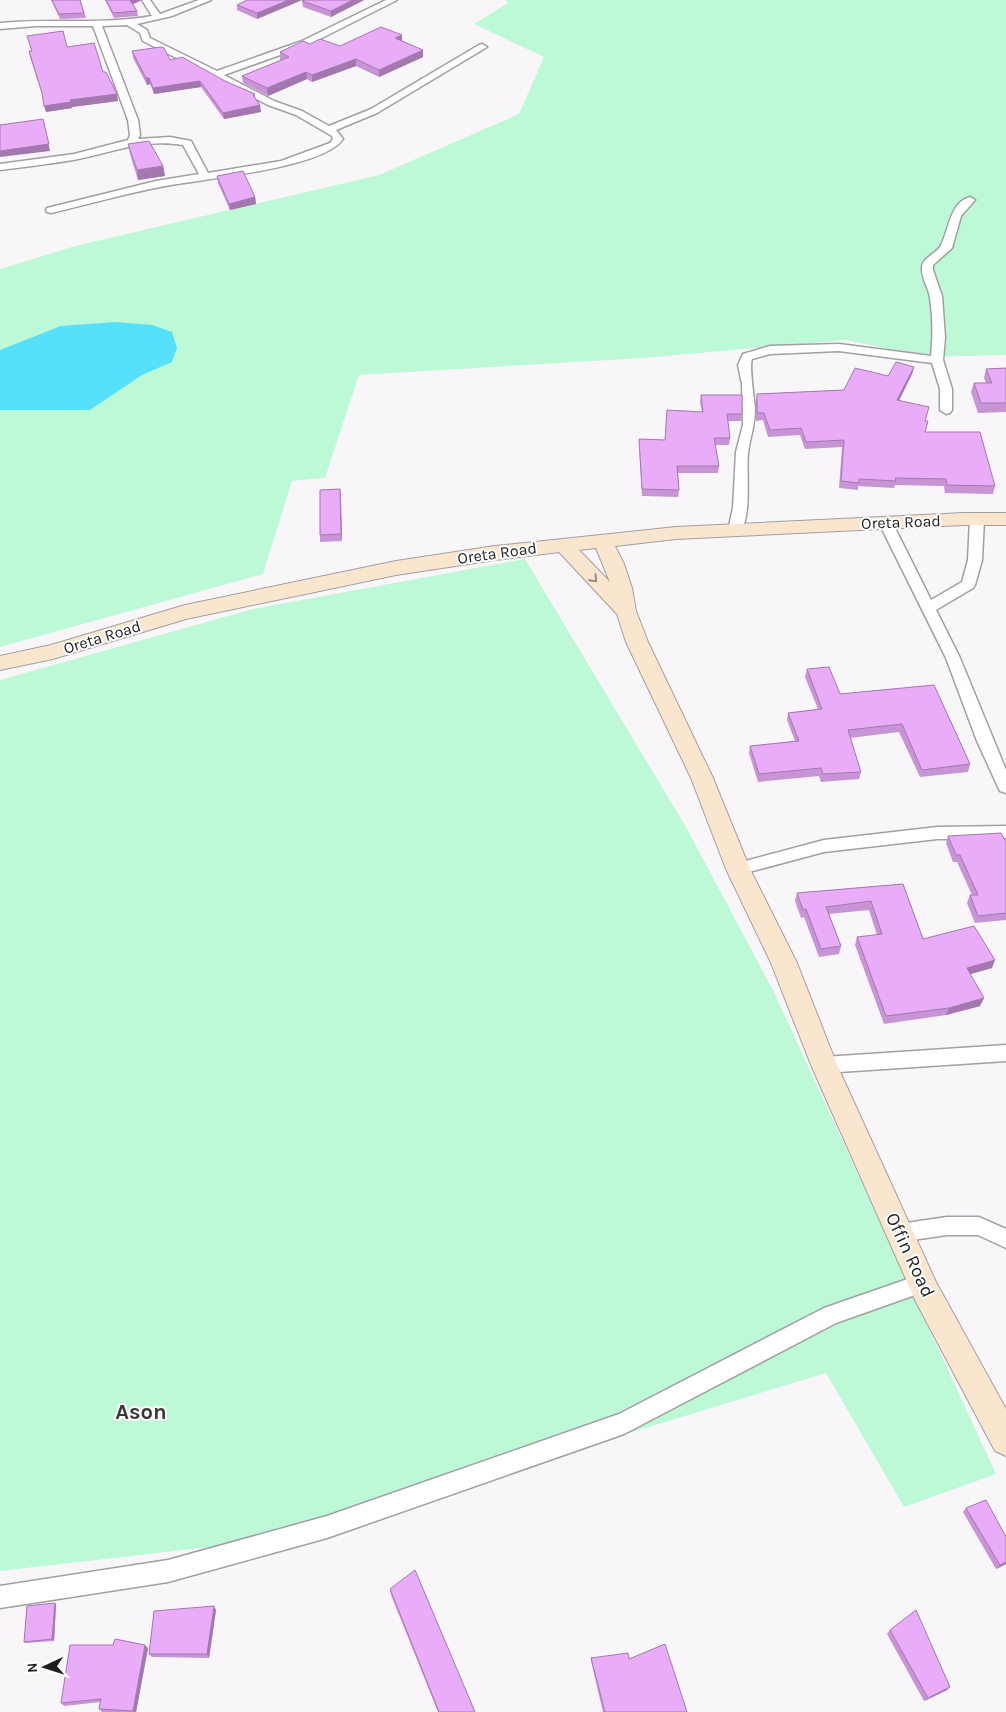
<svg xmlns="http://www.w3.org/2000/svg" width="1006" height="1712" font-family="Karla,sans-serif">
<rect width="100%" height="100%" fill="#f9f6fa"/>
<!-- green -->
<g fill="#bdf9d6">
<path d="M505 0H1006V355L927 357 846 340 643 358 359 375 325 478 292 481 263 574 0 647V269L75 246 379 175 519 114 544 57 474 24 508 3Z"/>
<path d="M525 559 686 827 773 990 996 1474 904 1507 826 1373 281 1539 0 1571V680L253 609Z"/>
</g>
<!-- water -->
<path fill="#57e0fb" d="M115 322 152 325 172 332 177 348 172 362 142 375 90 410H0V350L61 326Z"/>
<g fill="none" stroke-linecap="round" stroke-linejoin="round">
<!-- street casing -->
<g stroke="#a29fa3" stroke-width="3">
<g id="street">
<path d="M142 0H150L160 14 199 0H211L172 16 137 24 147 30 150 38 217 71 302 41 386 0H397L308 45 224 75 274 101 302 111 329 126 371 109 479 45 482 44 487 47 377 113 336 130 343 139C322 170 194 179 155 188 120 195 85 205 51 213L47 212 46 210 47 208 156 181 199 174 183 145C143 138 111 153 73 160 49 164 24 167 0 170V164L74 154 128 140 130 135 128 120 93 26H36L0 29V23C51 18 102 25 152 16ZM127 25 140 33 143 41 268 105 296 115 332 136 333 139 330 143 281 161 208 173 191 141 170 137 138 139 140 135 138 120 102 26Z"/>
<path d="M970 197 975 200 961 216 952 248 933 265V270L942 296 945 337 943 360 952 389V410L950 413 946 414 940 410V389L932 363 839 351 770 354 752 359C749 366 754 397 755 408 755 426 750 437 748 453 746 477 752 513 740 533H730L728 530 733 508 736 452 743 425 742 384 738 365 743 354 770 346 839 344 931 356C933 337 933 317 930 298 929 288 921 278 922 268 922 257 937 254 941 245 949 230 950 202 970 197Z"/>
<path d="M977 515 984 519 982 560 975 585 973 588 936 610 960 658 1006 770V793L1000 791 998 787 977 741 946 658 879 523 881 520H891L931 600 962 582 968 560 970 519Z"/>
<path d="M1006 826V838L937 839 824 852 738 875 732 874 730 869 732 864 738 863 824 840 937 827Z"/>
<path d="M1006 1045V1061L824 1073 818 1071 815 1065 818 1059 824 1057Z"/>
<path d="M947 1217H979L1006 1229V1248L978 1235H947L899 1242 892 1239 889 1233 892 1227 899 1224Z"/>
<path d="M922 1274 929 1276 932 1283 929 1290 836 1323 624 1434 327 1538 168 1582 0 1608V1586L168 1560 327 1516 619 1414 824 1308Z"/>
</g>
</g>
<!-- secondary casing -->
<g stroke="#a29fa3" stroke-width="2">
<path id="secondary" d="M964 513H1006V525H964L676 539 615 546 624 564 632 588 636 611 648 642 713 778 750 869 797 963 837 1065 936 1282 1006 1409V1456L995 1451 916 1302 811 1065 771 963 726 869 691 778 626 642 617 614 559 552 495 560 396 575 186 619 53 659 0 670V656L51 645 185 605 396 561 495 546 676 527ZM596 548 610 582 579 550Z"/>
</g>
<!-- street -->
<use href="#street" fill="#fff" fill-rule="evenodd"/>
<!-- secondary -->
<use href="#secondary" fill="#fae5ce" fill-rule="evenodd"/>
</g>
<!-- wall -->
<g fill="#c894d6">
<path d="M51 0H80L86 18 60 19Z"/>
<path d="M105 0H141L140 1 133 4 137 11 138 16 114 18Z"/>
<path d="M302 0 257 19 237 10V5Z"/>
<path d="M304 0H364L331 17 303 7 302 1Z"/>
<path d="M27 36 67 47 103 72 118 101 72 107V108L46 112 43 96 30 57 29 51H32Z"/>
<path d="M402 41 423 57 379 77 356 66 312 82 307 79 268 96 243 83 242 76 281 60H280V52L310 44 340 46Z"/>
<path d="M132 51 170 60 225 81 255 94V99L261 112 224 119 201 87 154 94 150 84 147 85 133 58Z"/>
<path d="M128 144 163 166 165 176 138 180 130 154Z"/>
<path d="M217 176 255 197 256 204 230 210 218 183Z"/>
<path d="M914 367 912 374 899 401 925 421 926 432 995 486 993 494 945 493 944 486 895 485 894 488 858 486V490L839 488 842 447 805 449 800 435 768 437 763 420 756 421V402L757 394 844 390 888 376Z"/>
<path d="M1006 368V412L978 413 971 392 974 383H986L984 378 986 369Z"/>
<path d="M701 395 742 414 741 421H728L730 438 729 445H715L719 466 718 473H678L679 490 678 497 642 496 639 446V439L665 440 702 412 700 402Z"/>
<path d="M340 489 342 541 320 542V535Z"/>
<path d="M807 669 840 694 934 685 970 764 968 772 920 777 899 732 850 738 861 772 859 779 821 782 819 776 758 782 749 753 750 746 795 741 787 720 788 713 818 709 805 677Z"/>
<path d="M948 836 1006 842V920L975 923 967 903 970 895H972L957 862H953L946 843Z"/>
<path d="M903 884 923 939 992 968 970 974 980 1006 946 1015 884 1024 855 945 857 937 877 935 869 910 829 914 841 946 839 954 819 957 804 917 801 918 795 901 797 893Z"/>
<path d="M966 1508 1006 1537V1564L996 1569 963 1512Z"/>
<path d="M390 1589 475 1712H438L391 1595Z"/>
<path d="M56 1605 54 1641 25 1643 24 1642Z"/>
<path d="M216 1610 209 1658 152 1657 149 1654Z"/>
<path d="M890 1630 947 1690 924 1701 887 1634Z"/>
<path d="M148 1648 136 1712H102L99 1709 101 1702 64 1706 61 1703Z"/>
<path d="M591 1658 629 1659 687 1712H603L591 1661Z"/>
</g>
<!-- shaded-wall -->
<g fill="#a378ae">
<path d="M130 0H141L140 1 131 5Z"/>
<path d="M289 0H302L257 19V13Z"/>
<path d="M353 0H364L331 17V11Z"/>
<path d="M402 35V42L395 38Z"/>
<path d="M423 50V57L379 77V70Z"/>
<path d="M356 59V66L312 82V75Z"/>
<path d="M306 72 307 79 268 96 267 88Z"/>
<path d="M146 78H149L150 84 147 85Z"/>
<path d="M200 81 201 87 154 94 153 88Z"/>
<path d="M117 94 118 101 72 107V108L46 112 44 106 70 100Z"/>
<path d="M260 105 261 112 224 119 223 113Z"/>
<path d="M43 119 50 151 0 157V151Z"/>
<path d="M163 166 165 176 138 180 137 170Z"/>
<path d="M255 197 256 204 230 210 229 204Z"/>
<path d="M914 367 912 374 895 408 897 400Z"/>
<path d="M340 489 341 496 342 541 341 534Z"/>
<path d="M995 960 992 968 964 976 967 968Z"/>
<path d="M984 998 980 1006 946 1015 949 1008Z"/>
<path d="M1006 1562V1564L996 1569 1000 1565Z"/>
<path d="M55 1603 56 1605 54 1641 52 1639Z"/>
<path d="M214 1606 216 1610 209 1658 207 1654Z"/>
<path d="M145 1645 148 1648 136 1712H134L133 1711Z"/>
<path d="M950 1687 947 1690 924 1701 928 1698Z"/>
</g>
<!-- building -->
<g fill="#e9acf9" stroke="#a378ae">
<path d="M52 0H80L84 13 59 14Z"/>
<path d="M106 0H130L137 11 113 13Z"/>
<path d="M247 0H289L257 13 237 5Z"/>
<path d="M304 0H353L331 11 302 1Z"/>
<path d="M381 27 402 35 395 38 423 50 379 70 356 59 312 75 306 72 267 88 242 76 289 57 280 52 297 44 303 41 310 44 320 39 340 46Z"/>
<path d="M63 31 67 47 94 43 103 72H106L117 94 70 100 71 102 44 106 42 93 29 51H32L27 36Z"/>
<path d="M161 47 164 48 170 60 182 57 225 81 255 94 253 95 260 105 223 113 200 81 153 88 149 78H146L132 51Z"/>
<path d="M43 119 49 144 0 151V125Z"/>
<path d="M149 141 163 166 137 170 128 144Z"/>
<path d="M243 171 255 197 229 204 217 176Z"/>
<path d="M896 362 914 367 897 400 929 407 925 421H928L925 432H980L995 486 947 485 946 479 895 478 896 481 859 479V483L841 481 844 440 806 442 801 428 770 430 764 413H757V394L844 390 855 368 888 376Z"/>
<path d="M1006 368V403H981L974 383H992L986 369Z"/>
<path d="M701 395H742V414H727L730 438H714L719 466H677L679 490 642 489 639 439 665 440 667 410 703 412Z"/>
<path d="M340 489 341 534 320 535V490Z"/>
<path d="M829 667 840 694 934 685 970 764 922 770 902 724 848 730 861 772 823 774 821 768 759 774 750 746 799 741 788 713 822 709 807 669Z"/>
<path d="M1001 833 1006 842V913L978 916 970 895H978L960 855H956L948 836Z"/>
<path d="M903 884 923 939 974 926 995 960 967 968 984 998 949 1008 886 1016 857 937 882 934 871 901 826 907 841 946 821 949 806 909 803 910 797 893Z"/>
<path d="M986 1500 1006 1537V1562L1000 1565 966 1508Z"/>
<path d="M415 1570 475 1712H439L390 1589Z"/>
<path d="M55 1603 52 1639 24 1642 27 1606Z"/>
<path d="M214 1606 207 1654H149L154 1611Z"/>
<path d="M916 1610 950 1687 928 1698 890 1630Z"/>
<path d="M115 1639 145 1645 133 1711 99 1709 101 1699 61 1703 70 1645H113Z"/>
<path d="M665 1644 687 1712H605L591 1658 628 1653 629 1659Z"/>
</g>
<!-- one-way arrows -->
<defs><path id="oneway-chevron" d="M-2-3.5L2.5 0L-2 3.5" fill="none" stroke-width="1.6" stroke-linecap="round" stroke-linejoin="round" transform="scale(1.25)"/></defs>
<use stroke="#978b7f" href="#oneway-chevron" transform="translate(594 579) rotate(47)"/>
<g text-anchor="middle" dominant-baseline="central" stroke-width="4" stroke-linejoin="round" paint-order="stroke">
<!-- street labels -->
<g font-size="16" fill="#1e1d1f" stroke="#fff">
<text transform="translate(901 522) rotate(-2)">Oreta Road</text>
<text transform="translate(497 553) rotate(-8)">Oreta Road</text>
<text transform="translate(102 637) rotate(-17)">Oreta Road</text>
</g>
<!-- near-street labels -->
<g font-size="19" fill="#1e1d1f" stroke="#fff">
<text transform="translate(910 1255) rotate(65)">Offin Road</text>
</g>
<!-- near-quarter labels -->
<g font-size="22" font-weight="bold" fill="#39363a" stroke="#fff">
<text x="141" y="1412">Ason</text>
</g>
</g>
<!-- north arrow -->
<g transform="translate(45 1667) rotate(266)" stroke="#ffffff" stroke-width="4" paint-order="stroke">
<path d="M0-4L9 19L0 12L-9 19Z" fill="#1e1d1f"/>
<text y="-8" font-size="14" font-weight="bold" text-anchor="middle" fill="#1e1d1f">N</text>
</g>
</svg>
